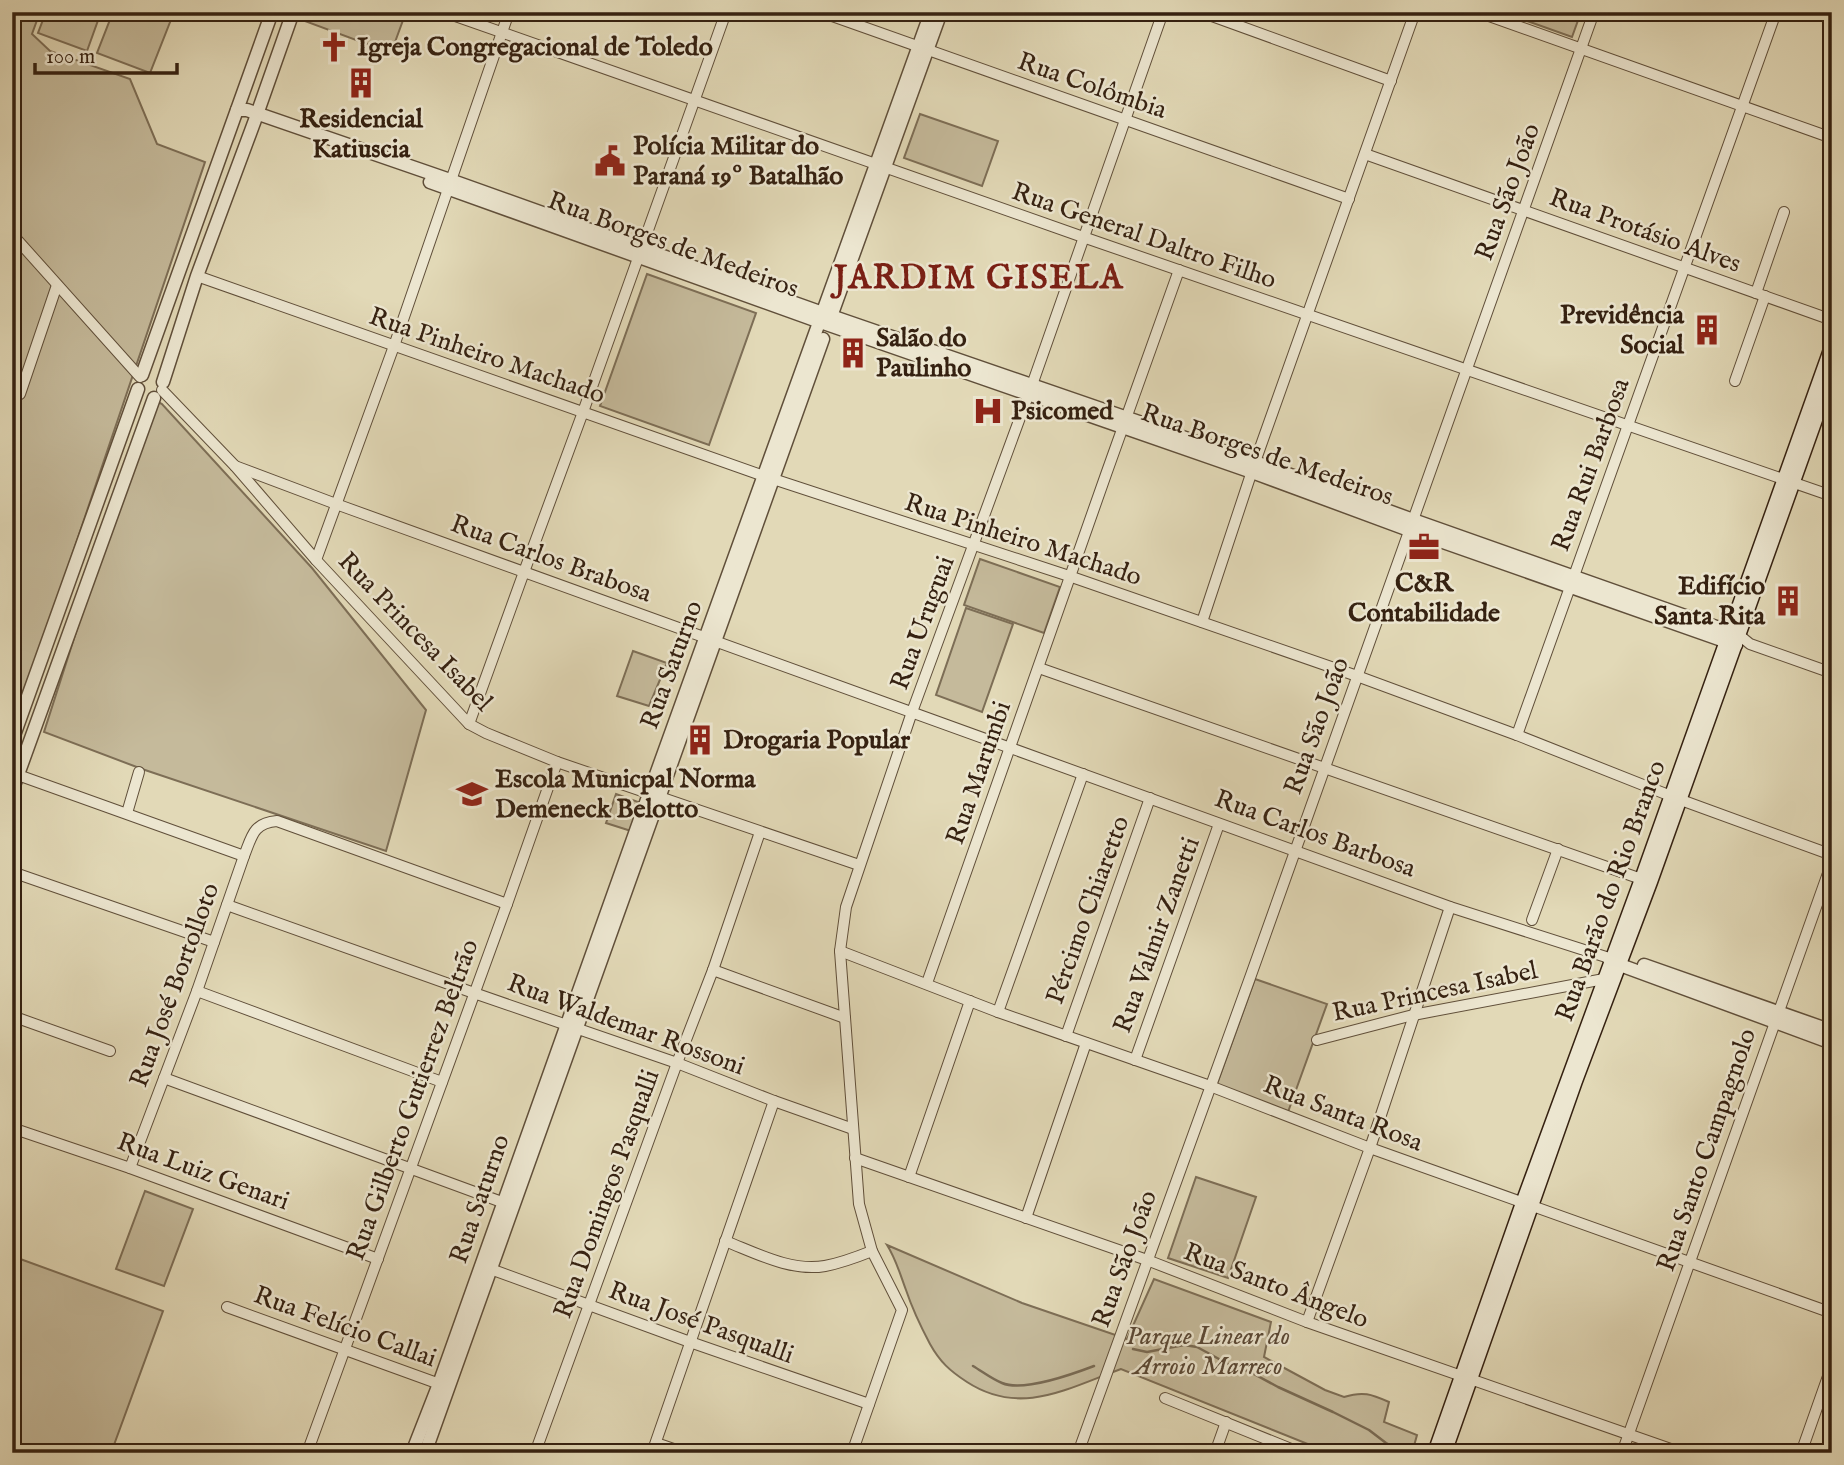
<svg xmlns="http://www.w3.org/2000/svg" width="1844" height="1465" font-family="'IM FELL English',serif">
<rect width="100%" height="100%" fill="#e2d9b7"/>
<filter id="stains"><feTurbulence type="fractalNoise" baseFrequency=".00286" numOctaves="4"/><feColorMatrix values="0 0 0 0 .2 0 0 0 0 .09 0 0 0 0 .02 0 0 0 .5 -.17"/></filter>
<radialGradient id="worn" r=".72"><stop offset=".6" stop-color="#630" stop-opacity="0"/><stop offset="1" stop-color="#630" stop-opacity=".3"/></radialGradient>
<!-- green -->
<g fill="#c5ba9b" stroke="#7d6e56" stroke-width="2">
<path d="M12 12H40L32 34 50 51 130 79 157 144 205 162 43 641 12 720Z"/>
<path d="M46 12H101L87 51 38 33Z"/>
<path d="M113 12H174L150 73 97 53Z"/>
<path d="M305 12H406L391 53 302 20Z"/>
<path d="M1502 12H1581L1572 37Z"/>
<path d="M920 114 998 141 982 186 904 158Z"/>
<path d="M647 274 756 313 709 445 600 406Z"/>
<path d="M158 402 162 404 312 568 426 710 386 851 142 769 44 732 95 573Z"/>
<path d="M980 559 1060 587 1044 633 964 605Z"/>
<path d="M966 608 1013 624 982 712 936 695Z"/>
<path d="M633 651 667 663 649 706 617 696Z"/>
<path d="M616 794 641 803 631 831 606 823Z"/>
<path d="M1255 979 1327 1004 1288 1112 1216 1087Z"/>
<path d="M1196 1177 1256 1197 1228 1278 1168 1258Z"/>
<path d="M145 1191 193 1209 164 1286 116 1269Z"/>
<path d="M887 1245 1022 1303 1127 1339 1154 1279 1271 1322 1264 1357 1325 1390 1344 1397C1363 1391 1371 1394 1389 1402L1384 1422 1417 1435 1412 1453H1330L1121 1369C1068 1388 1021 1417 967 1382 950 1371 940 1362 930 1344 921 1327 912 1308 906 1290 900 1274 896 1259 887 1245Z"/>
<path d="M12 1256 163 1311 111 1453H12Z"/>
</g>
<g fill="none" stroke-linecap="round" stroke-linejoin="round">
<!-- stream -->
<g stroke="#796a53" stroke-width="2.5">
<path d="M1133 1349 1147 1352 1184 1345 1197 1347 1230 1365 1252 1373 1278 1387 1333 1412 1369 1430 1386 1443 1405 1453"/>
<path d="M973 1366C983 1372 992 1379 1002 1383 1023 1392 1073 1374 1094 1366"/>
</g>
<!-- minor casing -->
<g stroke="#604f3a" stroke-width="12">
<g id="minor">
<path d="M444 12 1083 237 1832 496"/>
<path d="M821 12 1349 199"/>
<path d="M1201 12 1391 81"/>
<path d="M1478 12 1832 138"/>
<path d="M1365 154 1832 320"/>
<path d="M12 234 140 377"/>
<path d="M197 276 764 476 1069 576 1357 676 1517 735 1681 800 1832 855"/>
<path d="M1756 293 1784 212"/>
<path d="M1735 381 1765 296"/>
<path d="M162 390 235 466 316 560 469 724 486 733 557 762 859 865"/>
<path d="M20 394 57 285"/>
<path d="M235 466 336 504 1450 907 1606 957 1610 962"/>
<path d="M316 560 394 346 509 12"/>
<path d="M1202 622 1255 462 1415 12"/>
<path d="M1739 635 1750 644 1832 673"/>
<path d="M1039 668 1647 881"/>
<path d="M469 724 524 572 583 412 726 12"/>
<path d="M1517 735 1776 12"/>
<path d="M18 775 244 856"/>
<path d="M127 813 139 772"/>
<path d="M12 872 214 942"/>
<path d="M227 905 474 993 677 1063 774 1101 853 1129"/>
<path d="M1532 920 1558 849"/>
<path d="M840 951 998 1012 1210 1086 1370 1148 1832 1313"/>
<path d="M713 970 845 1018"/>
<path d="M927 983C1012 746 1093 507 1179 270"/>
<path d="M197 991 442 1082"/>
<path d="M998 1012 1083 774"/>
<path d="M12 1016 110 1051"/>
<path d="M1066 1036 1150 798"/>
<path d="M1317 1040 1413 1015 1604 979"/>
<path d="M1135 1060 1219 824"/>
<path d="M164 1078 510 1205"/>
<path d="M12 1128 130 1168 378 1259"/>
<path d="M855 1158 1147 1260 1307 1322 1682 1453"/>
<path d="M130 1168 197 991 244 856C252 836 253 823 277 821L507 904"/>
<path d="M909 1177 970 1001"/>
<path d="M1026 1218 1086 1043"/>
<path d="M725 1241C756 1253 791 1272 825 1266 841 1263 857 1257 872 1251"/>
<path d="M485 1267 690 1342 869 1404"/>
<path d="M227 1307 445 1386"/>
<path d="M1307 1322 1370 1148 1450 907"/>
<path d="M1165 1398 1301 1453"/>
<path d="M656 1443 685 1453"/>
<path d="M307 1453 507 904 557 762"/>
<path d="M535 1453 677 1063 713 970 760 832"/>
<path d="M652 1453 774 1101"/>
<path d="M852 1453 902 1310 872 1251 859 1204 840 951 846 907 912 712 1032 385 1163 12"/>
<path d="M1078 1453 1251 975 1594 12"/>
<path d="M1215 1453 1226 1422"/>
<path d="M1622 1453 1832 862"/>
<path d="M1801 1453 1832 1365"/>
</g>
</g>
<!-- tertiary casing -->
<g stroke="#604f3a" stroke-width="15">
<g id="tertiary">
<path d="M237 110H247L450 180 831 316 1255 462 1413 520 1739 635"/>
<path d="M430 182 812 319 1252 472 1409 530 1736 645"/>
<path d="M829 322 941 12"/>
<path d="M142 375 272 12"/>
<path d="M163 382 197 276 255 120 293 12"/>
<path d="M12 741 138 389"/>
<path d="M12 791 154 398"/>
<path d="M1612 962 1832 1043"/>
<path d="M1644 965 1832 1031"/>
<path d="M412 1453 439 1384 649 794 931 12"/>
<path d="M425 1453 823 339"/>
</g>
</g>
<!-- secondary casing -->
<g stroke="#352111" stroke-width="15">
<g id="secondary">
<path d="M1434 1453 1522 1203 1641 879 1832 344"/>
<path d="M1445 1453 1576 1081 1651 882 1832 375"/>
</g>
</g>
<!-- minor -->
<use href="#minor" stroke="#ece6d0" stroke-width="10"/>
<!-- tertiary -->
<use href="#tertiary" stroke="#ece6d0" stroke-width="12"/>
<!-- secondary -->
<use href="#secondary" stroke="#ece6d0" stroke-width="12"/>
</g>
<!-- icons -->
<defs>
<g id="church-bare" transform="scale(2.415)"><path d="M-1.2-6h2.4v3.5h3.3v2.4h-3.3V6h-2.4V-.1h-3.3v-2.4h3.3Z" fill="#8f2418" stroke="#ece6d0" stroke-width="2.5" paint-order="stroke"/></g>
<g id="building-bare" transform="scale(2.415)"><path d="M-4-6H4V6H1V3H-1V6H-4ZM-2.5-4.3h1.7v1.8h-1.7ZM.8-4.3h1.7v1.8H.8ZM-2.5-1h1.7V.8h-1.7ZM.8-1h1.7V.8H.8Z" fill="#8f2418" stroke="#ece6d0" stroke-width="2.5" paint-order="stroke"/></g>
<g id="civic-bare" transform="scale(2.415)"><path d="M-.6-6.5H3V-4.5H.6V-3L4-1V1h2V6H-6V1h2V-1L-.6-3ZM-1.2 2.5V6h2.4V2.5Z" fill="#8f2418" stroke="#ece6d0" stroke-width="2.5" paint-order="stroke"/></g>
<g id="hospital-bare" transform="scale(2.415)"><path d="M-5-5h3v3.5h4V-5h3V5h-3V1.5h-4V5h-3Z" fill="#8f2418" stroke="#ece6d0" stroke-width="2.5" paint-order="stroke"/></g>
<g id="office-bare" transform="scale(2.415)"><path d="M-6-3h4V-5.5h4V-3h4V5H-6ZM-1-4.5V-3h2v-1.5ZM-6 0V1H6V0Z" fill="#8f2418" stroke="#ece6d0" stroke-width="2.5" paint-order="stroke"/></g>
<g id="school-bare" transform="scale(2.415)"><path d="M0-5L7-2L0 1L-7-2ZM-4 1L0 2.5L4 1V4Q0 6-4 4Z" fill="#8f2418" stroke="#ece6d0" stroke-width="2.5" paint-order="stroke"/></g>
</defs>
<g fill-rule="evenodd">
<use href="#church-bare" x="334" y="47"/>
<use href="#building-bare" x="361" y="83"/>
<use href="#civic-bare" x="610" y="161"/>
<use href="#building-bare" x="1707" y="330"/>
<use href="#building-bare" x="853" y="353"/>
<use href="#hospital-bare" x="988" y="411"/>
<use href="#office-bare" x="1424" y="547"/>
<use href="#building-bare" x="1788" y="601"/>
<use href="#building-bare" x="700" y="740"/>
<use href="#school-bare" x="472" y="794"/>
</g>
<g text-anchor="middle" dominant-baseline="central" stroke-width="5" stroke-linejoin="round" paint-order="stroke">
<!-- poi labels -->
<g font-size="26" font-weight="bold" fill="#352111" stroke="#ece6d0" text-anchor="start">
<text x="357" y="47">Igreja Congregacional de Toledo</text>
<text x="361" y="119" text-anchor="middle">Residencial<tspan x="361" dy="30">Katiuscia</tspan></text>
<text x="633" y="146">Polícia Militar do<tspan x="633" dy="30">Paraná 19º Batalhão</tspan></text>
<text x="1684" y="315" text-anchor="end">Previdência<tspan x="1684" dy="30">Social</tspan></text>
<text x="876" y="338">Salão do<tspan x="876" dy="30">Paulinho</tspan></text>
<text x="1011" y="411">Psicomed</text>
<text x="1424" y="583" text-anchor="middle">C&amp;R<tspan x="1424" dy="30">Contabilidade</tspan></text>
<text x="1765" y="586" text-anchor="end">Edifício<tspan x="1765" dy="30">Santa Rita</tspan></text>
<text x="723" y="740">Drogaria Popular</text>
<text x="495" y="779">Escola Municpal Norma<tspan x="495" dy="30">Demeneck Belotto</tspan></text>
</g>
<!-- street labels -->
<g font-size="26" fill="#352111" stroke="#ece6d0">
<text transform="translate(1092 86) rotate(19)">Rua Colômbia</text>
<text transform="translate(1508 192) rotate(-70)">Rua São João</text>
<text transform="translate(1645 231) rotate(20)">Rua Protásio Alves</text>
<text transform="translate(1144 236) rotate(19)">Rua General Daltro Filho</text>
<text transform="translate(673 245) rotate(20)">Rua Borges de Medeiros</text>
<text transform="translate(487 356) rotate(19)">Rua Pinheiro Machado</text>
<text transform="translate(1267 455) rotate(19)">Rua Borges de Medeiros</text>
<text transform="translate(1591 465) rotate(-70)">Rua Rui Barbosa</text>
<text transform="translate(1023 540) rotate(18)">Rua Pinheiro Machado</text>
<text transform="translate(551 559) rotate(20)">Rua Carlos Brabosa</text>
<text transform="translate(923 623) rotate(-70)">Rua Uruguai</text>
<text transform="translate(415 632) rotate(46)">Rua Princesa Isabel</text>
<text transform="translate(672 665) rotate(-70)">Rua Saturno</text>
<text transform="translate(1317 726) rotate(-70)">Rua São João</text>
<text transform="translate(979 773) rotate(-71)">Rua Marumbi</text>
<text transform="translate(1315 834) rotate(20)">Rua Carlos Barbosa</text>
<text transform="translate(1611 891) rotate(-70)">Rua Barão do Rio Branco</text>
<text transform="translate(1088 910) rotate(-70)">Pércimo Chiaretto</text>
<text transform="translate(1157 935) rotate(-70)">Rua Valmir Zanetti</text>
<text transform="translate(175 985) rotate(-70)">Rua José Bortolloto</text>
<text transform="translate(1435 992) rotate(-12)">Rua Princesa Isabel</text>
<text transform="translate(626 1025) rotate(20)">Rua Waldemar Rossoni</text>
<text transform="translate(413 1100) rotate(-70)">Rua Gilberto Gutierrez Beltrão</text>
<text transform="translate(1343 1114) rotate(21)">Rua Santa Rosa</text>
<text transform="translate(1707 1150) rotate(-71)">Rua Santo Campagnolo</text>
<text transform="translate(203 1172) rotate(20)">Rua Luiz Genari</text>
<text transform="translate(607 1194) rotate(-70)">Rua Domingos Pasqualli</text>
<text transform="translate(480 1199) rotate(-71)">Rua Saturno</text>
<text transform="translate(1125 1259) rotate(-70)">Rua São João</text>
<text transform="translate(1276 1286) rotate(21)">Rua Santo Ângelo</text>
<text transform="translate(701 1323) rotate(20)">Rua José Pasqualli</text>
<text transform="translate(345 1327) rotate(20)">Rua Felício Callai</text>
</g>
<!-- park labels -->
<g font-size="26" font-style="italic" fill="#594734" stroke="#ece6d0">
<text x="1208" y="1336">Parque Linear do<tspan x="1208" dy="30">Arroio Marreco</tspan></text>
</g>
<!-- district labels -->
<g font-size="33" font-weight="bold" letter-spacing="2" fill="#7a1f14" stroke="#ece6d0">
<text x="979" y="279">JARDIM GISELA</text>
</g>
</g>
<!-- margin -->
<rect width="1844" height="1465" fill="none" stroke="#e2d9b7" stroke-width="42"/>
<rect x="14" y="14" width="1816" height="1437" fill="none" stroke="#352111" stroke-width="3.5"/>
<rect x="21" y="21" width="1802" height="1423" fill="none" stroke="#352111" stroke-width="2"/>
<!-- scale -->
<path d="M35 63v10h142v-10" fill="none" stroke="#352111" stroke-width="3.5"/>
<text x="46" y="63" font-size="21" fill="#352111" stroke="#ece6d0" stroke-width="5" paint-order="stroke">100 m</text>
<rect width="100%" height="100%" filter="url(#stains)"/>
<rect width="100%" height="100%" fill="url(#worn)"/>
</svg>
